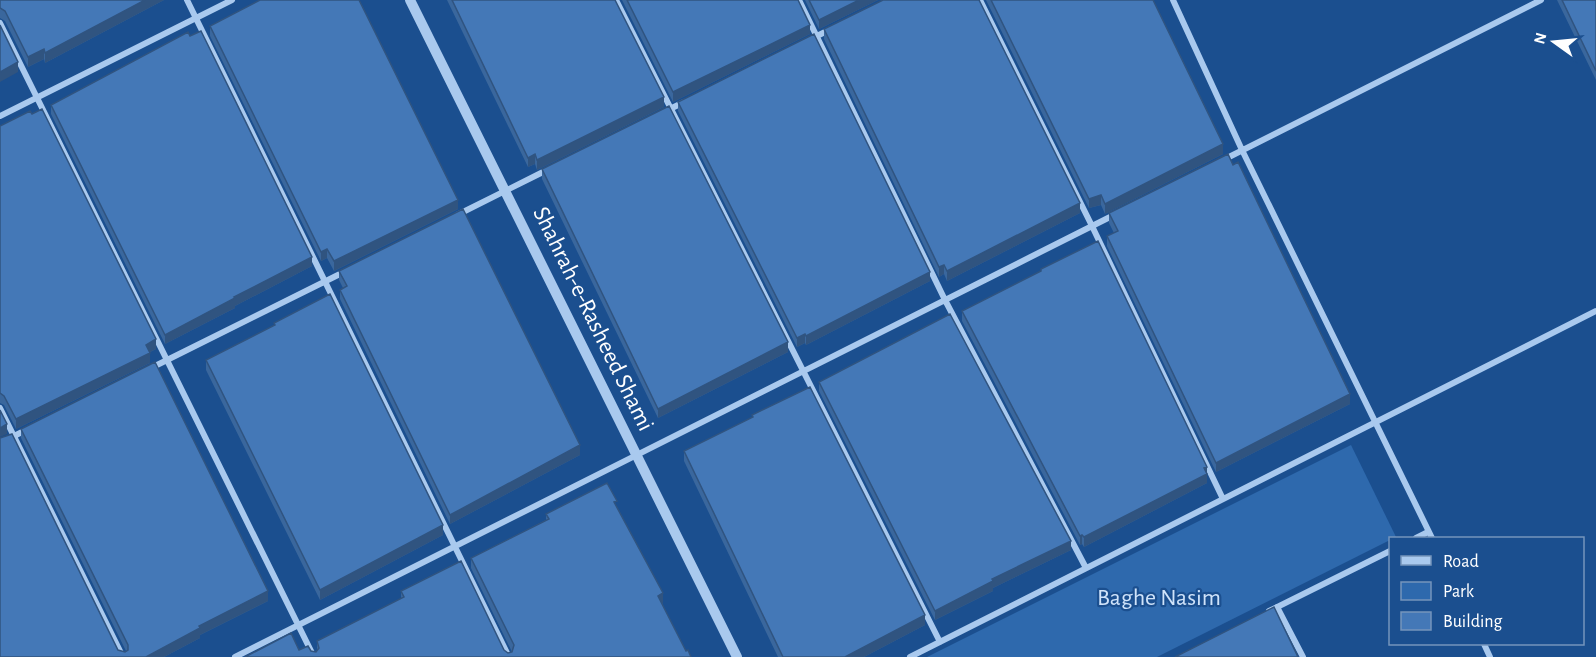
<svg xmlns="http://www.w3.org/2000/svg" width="1596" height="657" viewBox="0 0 1596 657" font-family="'Alegreya Sans',sans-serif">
	<rect width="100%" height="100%" fill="#1b4f8f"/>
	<path fill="#2e69ad" d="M1351,445L1396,537L1157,657H927Z"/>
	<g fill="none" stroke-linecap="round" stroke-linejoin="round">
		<path stroke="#a9c9ee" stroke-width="6" d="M187,0L509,657
			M616,0L940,642
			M799,0L945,300L1086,568
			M980,0L1092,226L1223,499
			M1173,0L1242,150L1432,538
			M0,23L314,657
			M809,40L829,30
			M664,112L684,102
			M0,116L232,0
			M1223,160L1541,0
			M457,215L547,170
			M151,368L346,271
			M0,408L123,657
			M0,443L26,430
			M1416,538L1428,532
			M1277,607L1303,657
			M1269,611L1390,551
			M1484,644L1490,657
			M235,657L1114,215
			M910,657L1596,311"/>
		<path stroke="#a9c9ee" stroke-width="10" d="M410,0L737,657"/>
	</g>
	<path fill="#3a679d" d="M0,0H164L45,63L44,59L28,67L5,21L0,18Z
		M447,0H615L664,107L537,170L535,164L528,167Z
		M622,0H798L810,34L673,102Z
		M805,0H878L819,29Z
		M986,0H1153L1223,154L1105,214L1101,205L1089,208Z
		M1557,0H1596V80Z
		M210,26L458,209L334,271L327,258L321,261L210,36Z
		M824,29L1080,213L947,281L944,274L939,277L824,39Z
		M678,102L930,281L806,345L805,343L797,347L678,111Z
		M51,105L312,266L235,306V308L165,344L51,114Z
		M0,126L156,349L150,352V363L16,429L4,405L0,403Z
		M542,169L788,352L658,418L542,179Z
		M1109,213L1350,404L1216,472L1107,246V236L1114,233L1109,223Z
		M1041,269L1207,467V483L1084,547L1082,544L1080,545L962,321V311L1041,272Z
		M339,271L580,455L450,524L340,299V290L343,288L339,280Z
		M274,323L443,535L320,600L206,370V360L274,326Z
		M819,382L1071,550L993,588V591L935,620L819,391Z
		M752,415L925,625L864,657H778L684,461V451L752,418Z
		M21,429L268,601L200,635V638L164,657H0L118,650L125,652L126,651L21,438Z
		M617,507L663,603L662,604L686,651L245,657L299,650L316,652L317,651V641L401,599V591L508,653L512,652L471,568V558L546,520V514Z"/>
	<path fill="#305480" d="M145,0H164L45,63V53Z
		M859,0H878L819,29V20Z
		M810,25V34L673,102V92Z
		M44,49V59L28,67V57Z
		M18,62V72L0,82V72Z
		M664,97V107L537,170V160Z
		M1223,144V154L1105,214V204Z
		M535,154V164L528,167V158Z
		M1101,195V205L1089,208V199Z
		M458,200V209L334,271V261Z
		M1080,203V213L947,281V271Z
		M327,249V258L321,261V252Z
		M312,257V266L235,306V308L165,344V335L234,297Z
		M944,265V274L939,277V267Z
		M930,272V281L806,345V336Z
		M805,334V343L797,347V338Z
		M156,339V349L146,354V345Z
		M788,342V352L658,418V409Z
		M150,353V363L16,429V419Z
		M1350,394V404L1216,472V463Z
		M7,424V434L0,437V428Z
		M580,445V455L450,524V515Z
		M1207,467V483L1084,547V537Z
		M443,525V535L320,600V590Z
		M1082,535V544L1080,545V536Z
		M1071,541V550L993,588V591L935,620V611L992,579Z
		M268,591V601L200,635V638L164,657H146L199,626Z
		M663,593V603L658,606V596Z
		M925,615V625L864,657H845Z"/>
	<path fill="#4478b7" stroke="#305480" stroke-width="1.5" d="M0,0H145L45,53L44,49L28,57L5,11L0,8Z
		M260,0H359L458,200L334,261L327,249L321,252L210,26Z
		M452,0H615L664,97L537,160L535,154L528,158Z
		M627,0H798L810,25L673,92Z
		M809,0H859L819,20Z
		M883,0H979L1080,203L947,271L944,265L939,267L824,29Z
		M991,0H1153L1223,144L1105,204L1101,195L1089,199Z
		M1562,0H1596V71Z
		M0,25L18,62L0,72Z
		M201,31L312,257L234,297L235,298L165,335L51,105L188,32L190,36Z
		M814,34L930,272L806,336L805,334L797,338L678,102Z
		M669,106L788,342L658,409L542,169Z
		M42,109L156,339L146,345L150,353L16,419L4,396L0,393V126L30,111L32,114Z
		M1228,154L1233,165L1238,162L1350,394L1216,463L1107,236L1118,231L1109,213Z
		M463,209L580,445L450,515L340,290L347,286L339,271Z
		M1098,241L1207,467L1204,468L1207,474L1084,537L1082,535L1080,536L962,311L1041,271V269Z
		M330,294L443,525L320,590L206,360L275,325L274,323Z
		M950,314L1071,541L992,579L993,581L935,611L819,382Z
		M155,362L268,591L199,626L200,628L146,657H0V438L12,434L118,650L125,652L128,650V645L21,429Z
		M810,387L925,615L845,657H783L684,451L753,417L752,415Z
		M0,410L7,424L0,428Z
		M607,483L617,501L614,502L663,593L658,596L686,651L688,650L691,657H245L291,633L299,650L308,646L311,651L316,652L319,648L317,641L404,597L401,591L461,561L504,650L508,653L512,652L514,645L471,558L549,519L546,514Z
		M1274,607L1298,657H1175Z"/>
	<g text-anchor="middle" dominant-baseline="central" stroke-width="4.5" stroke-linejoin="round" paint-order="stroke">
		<g font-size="24" fill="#fff" stroke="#1b4f8f">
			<text transform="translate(593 319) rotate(64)">Shahrah-e-Rasheed Shami</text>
		</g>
		<g font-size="24" fill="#cfe3fa" stroke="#1b4f8f">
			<text x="1159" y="598">Baghe Nasim</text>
		</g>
	</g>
	<rect x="1389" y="537" width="195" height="108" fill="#1b4f8f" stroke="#7695bc" stroke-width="1.5"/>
	<rect x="1401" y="556" width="30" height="9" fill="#a9c9ee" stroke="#7695bc" stroke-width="1.5"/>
	<text x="1443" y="567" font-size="18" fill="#ffffff">Road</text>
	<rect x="1401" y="582" width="30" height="18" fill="#2e69ad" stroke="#7695bc" stroke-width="1.5"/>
	<text x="1443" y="597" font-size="18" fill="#ffffff">Park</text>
	<rect x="1401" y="612" width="30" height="18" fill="#4478b7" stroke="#7695bc" stroke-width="1.5"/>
	<text x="1443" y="627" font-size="18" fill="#ffffff">Building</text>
	<g transform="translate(1554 42) rotate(285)" stroke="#1b4f8f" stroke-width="4.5" paint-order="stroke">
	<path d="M0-4.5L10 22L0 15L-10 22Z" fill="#ffffff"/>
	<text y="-9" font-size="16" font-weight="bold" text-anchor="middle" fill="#ffffff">N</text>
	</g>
</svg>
